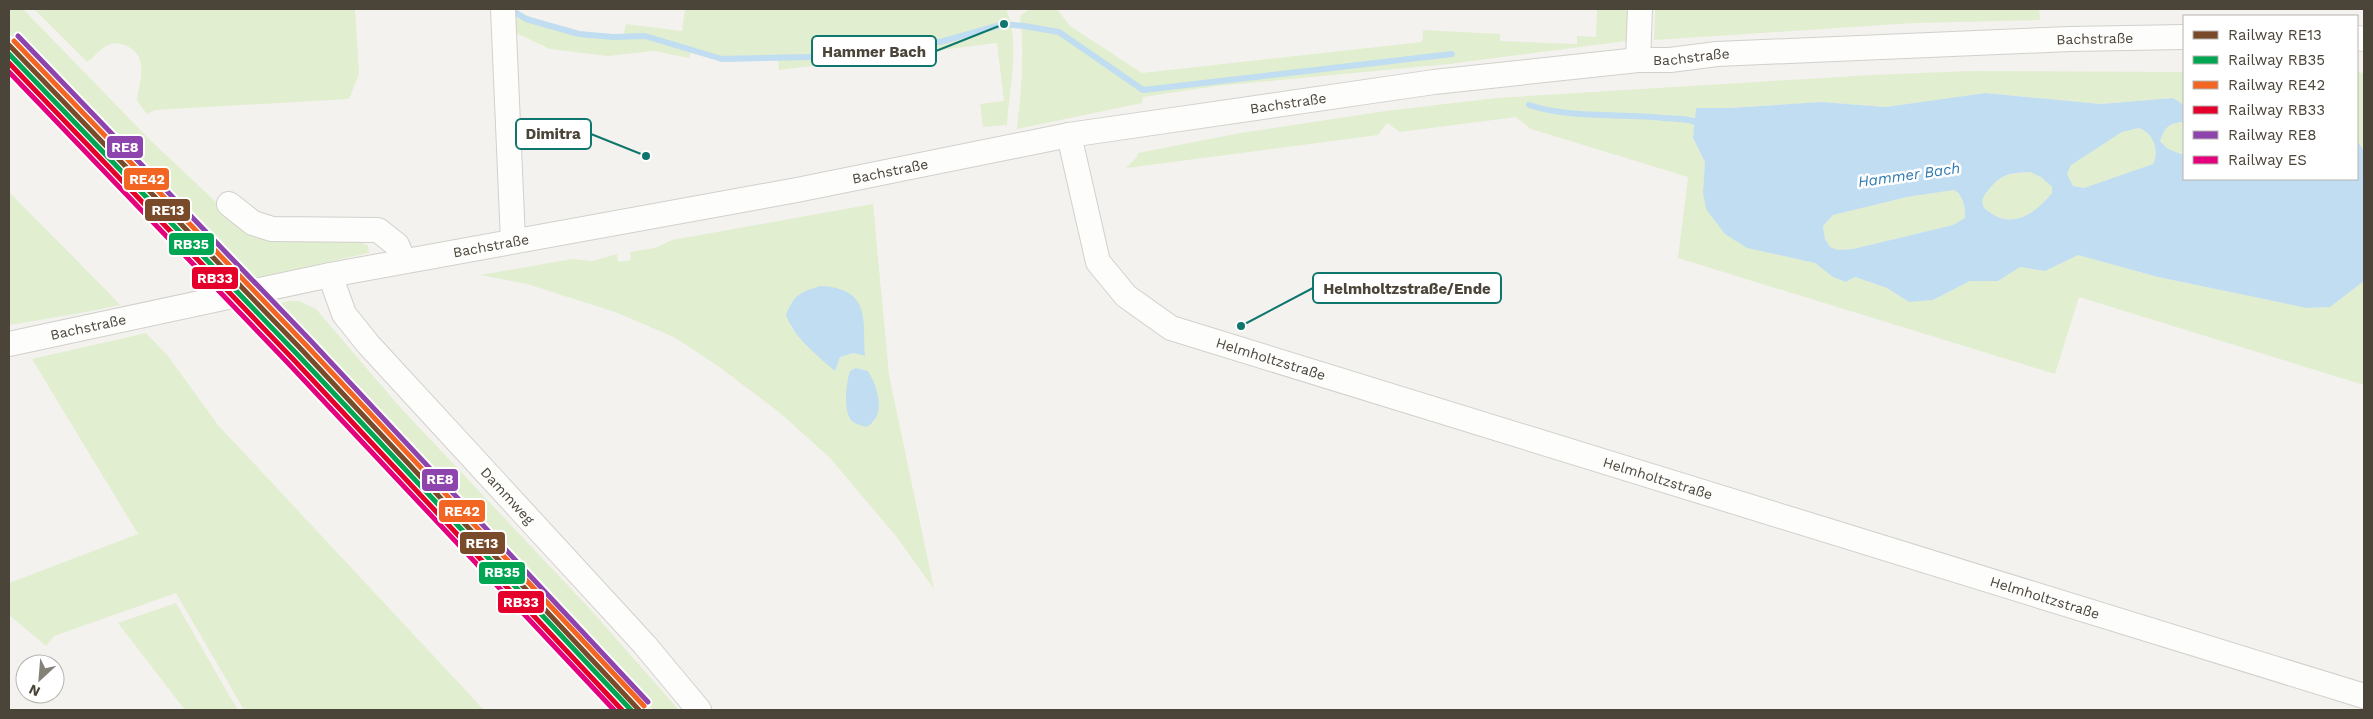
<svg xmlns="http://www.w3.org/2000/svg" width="2373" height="719" viewBox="0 0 2373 719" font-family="'Work Sans',sans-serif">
	<rect width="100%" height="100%" fill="#f4f2ee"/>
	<path fill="#e1eecf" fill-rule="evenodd" d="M9,9H23L151,141L246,230L355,239L368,246L369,253L251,279L228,253L224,256L9,33Z
		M34,9H355L359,74L349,99L155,110L147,114L137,101C139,82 150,57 127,46C122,44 114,42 108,45C101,48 94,57 87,62Z
		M513,9L545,24L575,32L623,36L626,24L682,31L685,9H1006C1021,43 1009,88 1007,125L983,127L980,104L1004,101L997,43L779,70L778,59L728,62L690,53L689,58L654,51L608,56L550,49L514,32Z
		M1030,9H1057L1070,26L1142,73L1422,42L1423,30L1500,34V41L1577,44V36L1596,37L1597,9H1628L1626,41L1449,64L1217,86L1143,97L1142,103L1017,129C1021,92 1025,53 1020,16Z
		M1655,9H2039L2040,20L1914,23L1654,40Z
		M1972,71L2184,72V105L2173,98L2101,104L1985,93L1886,107L1821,102L1730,108H1696L1693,138L1705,162L1703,192L1747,248L1815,263L1833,277L1846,282L1855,277L1887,288L1909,302L1933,300L1970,281H1998L2020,267L2045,271L2078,255L2158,277L2307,308L2330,307L2364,281V385L2079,297L2055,374L1678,258L1688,177L1531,129L1516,117L1400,132L1387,123L1378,135L1126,168L1137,157L1138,153L1240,133L1386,111L1496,98L1871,75Z
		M2357,72L2364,73V151L2357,140Z
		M2184,122V155L2168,149L2160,141C2165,127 2169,123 2184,122Z
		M2139,128C2153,133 2160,149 2153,164L2084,188L2073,186L2067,174L2070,165L2122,132Z
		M2030,172L2041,177L2052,187V193C2038,210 2017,228 1994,215C1990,212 1984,210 1983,205C1981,198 1986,193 1990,188C2003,173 2011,173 2030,172Z
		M1954,190C1964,195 1965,208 1965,218L1953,225L1853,249L1838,250L1830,247L1825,239L1823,226L1833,215L1907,197Z
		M9,192L105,289L120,305C83,313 46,319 9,325Z
		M873,204L889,375L934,589L896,536L829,457L779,412L718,366L674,337L615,312L527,284L480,275L572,259L592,261L617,254L618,262L631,260L630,252L655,248L672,240ZM790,326L864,356L855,353L840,357L835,371ZM856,368L868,371C877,387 883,407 873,424Z
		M289,301H299L316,309L398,405L590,609L679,710H653L576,619L452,496L299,334L302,331L275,304Z
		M146,333L168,356L218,425L484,710H244L176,593L54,636L46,646L9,615V583L138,534L32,359Z
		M176,603L232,700L238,710H185L118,623Z"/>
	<path fill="#c0ddf1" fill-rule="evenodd" d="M1985,93L2101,104L2173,98L2184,105V122C2169,123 2165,127 2160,141L2168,149L2184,155V179H2357V140L2364,151V281L2330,307L2307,308L2158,277L2078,255L2045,271L2020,267L1998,281H1970L1933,300L1909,302L1887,288L1855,277L1846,282L1833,277L1815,263L1747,248L1725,234L1706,209L1703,192L1705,162L1693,138L1696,108H1730L1821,102L1886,107ZM2139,128C2153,133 2160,150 2153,164L2084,188L2073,186L2067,174L2071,165L2122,132ZM2030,172L2041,177L2052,187V193C2038,210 2017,228 1994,215C1990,212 1984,210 1983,205C1981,198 1986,193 1990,188C2003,173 2011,173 2030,172ZM1954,190C1964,195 1965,208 1965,218L1953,225L1853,249L1838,250L1830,247L1825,239L1823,226L1833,215L1907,197Z
		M821,286C870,289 863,317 865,356L854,353L840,357L835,371C817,355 795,339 786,315C794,295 800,292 821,286Z
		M856,368L868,371C878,387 887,417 866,427C861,425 854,424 851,420C843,409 846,384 850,371Z"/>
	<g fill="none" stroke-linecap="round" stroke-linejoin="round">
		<path stroke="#c0ddf1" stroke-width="6" d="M510,9L526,19L579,34L613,37L645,36L722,59L809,57L891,41L940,42L1004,24L1024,26L1059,32L1143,90L1452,54
			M1529,105C1571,119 1619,113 1664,118C1676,119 1690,118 1701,124"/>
		<defs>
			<g id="minor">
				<path d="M503,9L513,241"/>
				<path d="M2357,38L2364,39"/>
				<path d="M1638,60L1640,9"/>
				<path id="s1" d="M1069,135L1098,262L1126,296L1171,328L2364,696"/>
				<path d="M229,204L253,223L272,229L378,230L397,245L404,261"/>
				<path id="s2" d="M330,275L344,314L368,344L644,644L699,710"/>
				<path id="s3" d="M9,344L330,275L797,190L1069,135L1434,82L1638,60H1670L1717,54L2070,39L2184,37"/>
			</g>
		</defs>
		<use href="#minor" stroke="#d2d0cb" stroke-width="26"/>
		<use href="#minor" stroke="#fdfdfc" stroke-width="24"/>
		<defs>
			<path id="rail-1" d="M9,45L301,349L639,710"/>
			<path id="rail-2" d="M9,54L296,353L631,710"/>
			<path id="rail-3" d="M14,41L306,345L644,706"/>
			<path id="rail-4" d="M9,63L292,358L622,710"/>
			<path id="rail-5" d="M18,36L310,340L648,702"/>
			<path id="rail-6" d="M9,72L287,362L614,710"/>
		</defs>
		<use href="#rail-1" stroke="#fff" stroke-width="9"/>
		<use href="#rail-2" stroke="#fff" stroke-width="9"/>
		<use href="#rail-3" stroke="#fff" stroke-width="9"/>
		<use href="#rail-4" stroke="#fff" stroke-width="9"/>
		<use href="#rail-5" stroke="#fff" stroke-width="9"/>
		<use href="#rail-6" stroke="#fff" stroke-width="9"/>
		<use href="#rail-1" stroke="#7a4b2a" stroke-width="5"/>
		<use href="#rail-2" stroke="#00a651" stroke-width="5"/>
		<use href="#rail-3" stroke="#f26522" stroke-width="5"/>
		<use href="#rail-4" stroke="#e4002b" stroke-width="5"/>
		<use href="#rail-5" stroke="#8e44ad" stroke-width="5"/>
		<use href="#rail-6" stroke="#e5007d" stroke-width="5"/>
	</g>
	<g text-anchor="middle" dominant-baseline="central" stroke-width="5" stroke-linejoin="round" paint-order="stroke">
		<g font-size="14" fill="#4b4439" stroke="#fff">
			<text stroke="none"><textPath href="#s3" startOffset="2112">Bachstraße</textPath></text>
			<text stroke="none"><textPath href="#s3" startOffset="1708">Bachstraße</textPath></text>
			<text stroke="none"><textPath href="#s3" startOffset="1302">Bachstraße</textPath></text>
			<text stroke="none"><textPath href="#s3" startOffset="898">Bachstraße</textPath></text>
			<text stroke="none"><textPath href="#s3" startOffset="492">Bachstraße</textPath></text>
			<text stroke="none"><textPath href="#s3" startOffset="81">Bachstraße</textPath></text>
			<text stroke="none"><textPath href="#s1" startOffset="334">Helmholtzstraße</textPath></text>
			<text stroke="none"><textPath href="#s1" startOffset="739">Helmholtzstraße</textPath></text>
			<text stroke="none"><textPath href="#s2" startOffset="286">Dammweg</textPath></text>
			<text stroke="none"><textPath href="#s1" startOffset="1144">Helmholtzstraße</textPath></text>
		</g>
		<g font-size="15" font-style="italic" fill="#2e7ab2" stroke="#fff">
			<text transform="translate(1909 175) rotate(-8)">Hammer Bach</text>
		</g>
	</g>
	<path fill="none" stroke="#0f766e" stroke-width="2" d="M1004 24L936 51M646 156L591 134M1241 326L1313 288"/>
	<g fill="#0f766e" stroke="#fff" stroke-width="2">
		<circle cx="1004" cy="24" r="5"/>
		<circle cx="646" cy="156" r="5"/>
		<circle cx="1241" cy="326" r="5"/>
	</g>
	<g fill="#fff" stroke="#0f766e" stroke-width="2">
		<rect x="812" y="36" width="124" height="30" rx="5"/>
		<rect x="516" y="119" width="75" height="30" rx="5"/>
		<rect x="1313" y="273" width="188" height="30" rx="5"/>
	</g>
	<g font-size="15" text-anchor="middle" font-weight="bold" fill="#4b4439">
		<text x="874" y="57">Hammer Bach</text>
		<text x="553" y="139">Dimitra</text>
		<text x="1407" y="294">Helmholtzstraße/Ende</text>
	</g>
	<g stroke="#fff" stroke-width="2">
		<rect x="106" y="135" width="38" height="24" rx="5" fill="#8e44ad"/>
		<rect x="123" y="167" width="47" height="24" rx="5" fill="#f26522"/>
		<rect x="144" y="198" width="47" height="24" rx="5" fill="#7a4b2a"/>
		<rect x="168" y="232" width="47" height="24" rx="5" fill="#00a651"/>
		<rect x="191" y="266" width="48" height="24" rx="5" fill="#e4002b"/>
		<rect x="421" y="468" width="38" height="24" rx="5" fill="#8e44ad"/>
		<rect x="438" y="499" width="48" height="24" rx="5" fill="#f26522"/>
		<rect x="459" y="531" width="47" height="24" rx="5" fill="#7a4b2a"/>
		<rect x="478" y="561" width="48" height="24" rx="5" fill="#00a651"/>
		<rect x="497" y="590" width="48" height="24" rx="5" fill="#e4002b"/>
	</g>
	<g font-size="14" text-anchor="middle" font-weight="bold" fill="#fff">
		<text x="125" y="152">RE8</text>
		<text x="147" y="184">RE42</text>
		<text x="168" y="215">RE13</text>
		<text x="191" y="249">RB35</text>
		<text x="215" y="283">RB33</text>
		<text x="440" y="484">RE8</text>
		<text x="462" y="516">RE42</text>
		<text x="482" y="548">RE13</text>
		<text x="502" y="577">RB35</text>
		<text x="521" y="607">RB33</text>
	</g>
	<rect width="2373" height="719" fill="none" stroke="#4b4439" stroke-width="20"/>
	<rect x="2183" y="15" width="175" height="165" fill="#ffffff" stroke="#b7b4b0"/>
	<rect x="2193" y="31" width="25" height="8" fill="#7a4b2a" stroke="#b7b4b0"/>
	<text x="2228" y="40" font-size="15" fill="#4b4439">Railway RE13</text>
	<rect x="2193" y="56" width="25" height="8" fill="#00a651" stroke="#b7b4b0"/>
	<text x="2228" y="65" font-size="15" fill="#4b4439">Railway RB35</text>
	<rect x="2193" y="81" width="25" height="8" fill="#f26522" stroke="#b7b4b0"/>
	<text x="2228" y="90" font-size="15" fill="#4b4439">Railway RE42</text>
	<rect x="2193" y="106" width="25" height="8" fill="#e4002b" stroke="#b7b4b0"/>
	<text x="2228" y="115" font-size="15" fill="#4b4439">Railway RB33</text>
	<rect x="2193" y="131" width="25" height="8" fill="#8e44ad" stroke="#b7b4b0"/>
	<text x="2228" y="140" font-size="15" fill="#4b4439">Railway RE8</text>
	<rect x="2193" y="156" width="25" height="8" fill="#e5007d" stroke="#b7b4b0"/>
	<text x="2228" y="165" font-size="15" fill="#4b4439">Railway ES</text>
	<g transform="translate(40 679) rotate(206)"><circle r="24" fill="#ffffff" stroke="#b7b4b0"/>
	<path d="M0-4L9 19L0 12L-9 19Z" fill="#868178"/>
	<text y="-8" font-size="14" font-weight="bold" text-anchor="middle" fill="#4b4439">N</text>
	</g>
</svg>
